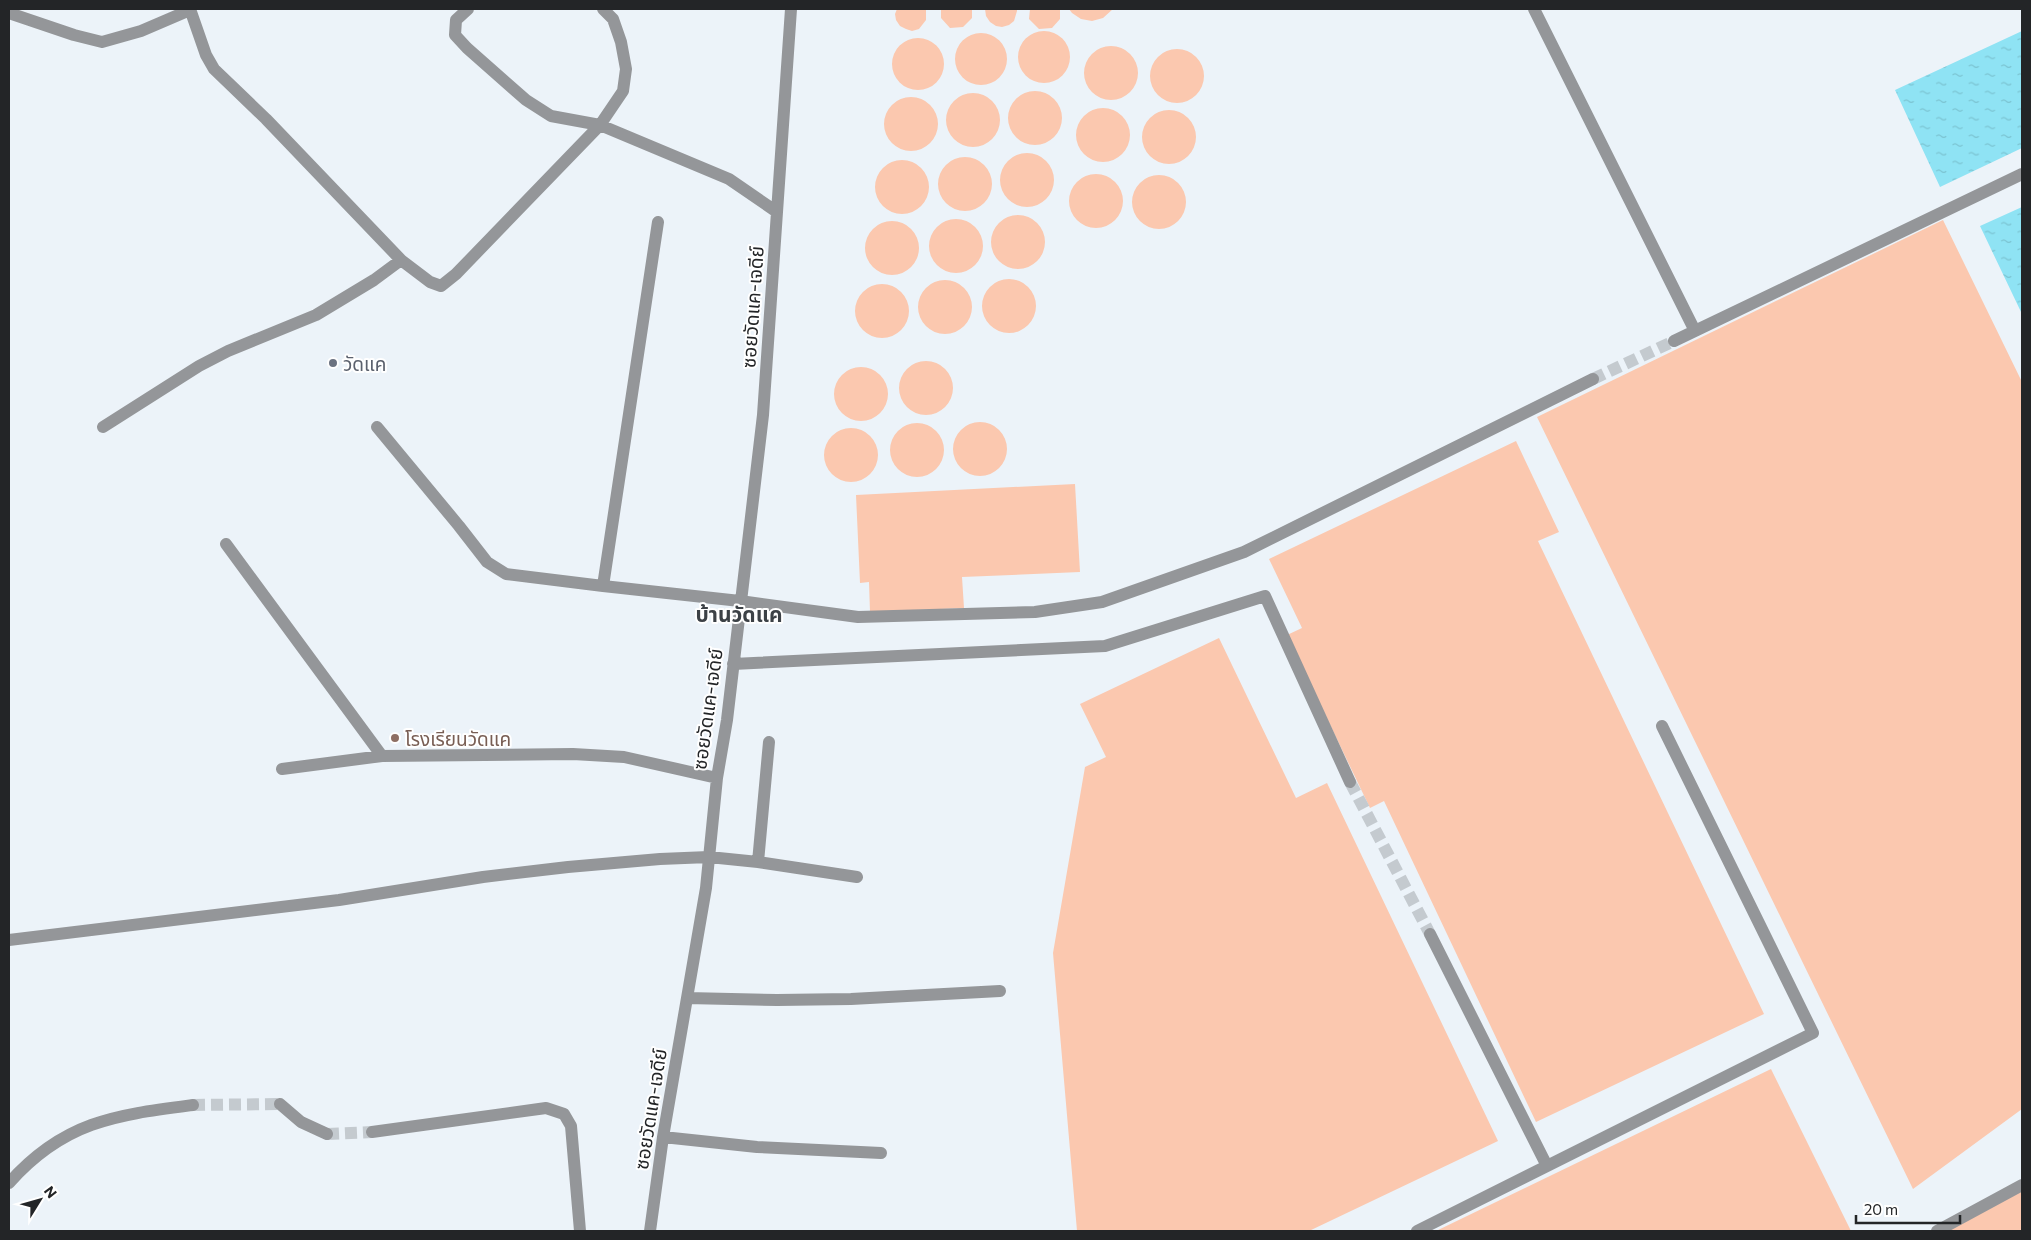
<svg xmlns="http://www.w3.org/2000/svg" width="2031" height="1240" viewBox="0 0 2031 1240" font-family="Commissioner,'Noto Sans Thai',sans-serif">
	<defs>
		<pattern id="water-ripples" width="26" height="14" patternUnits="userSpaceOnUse" patternTransform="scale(1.25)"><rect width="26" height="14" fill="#8fe3f4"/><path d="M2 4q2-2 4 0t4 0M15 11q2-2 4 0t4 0" fill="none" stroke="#7bc3d1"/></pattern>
	</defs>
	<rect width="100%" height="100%" fill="#ecf3f9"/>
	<path fill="url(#water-ripples)" d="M2022,31V148L1940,187L1895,90Z
		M2022,207V314L1980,226Z"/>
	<path fill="#fbc8af" d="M897,9H926V20L919,29L912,31L906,29L900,26L896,20L895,14Z
		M941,9H972V18L963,27L950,28L941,18Z
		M985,9H1017V11L1014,21L1009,25L1002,27L996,26L990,22L986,16Z
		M1030,9H1060V19L1052,28L1039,29L1029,19Z
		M1069,9H1113L1103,18L1092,21L1081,19L1072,13Z
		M1018 57a26 26 0 1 1 52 0a26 26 0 1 1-52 0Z
		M955 59a26 26 0 1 1 52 0a26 26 0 1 1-52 0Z
		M892 64a26 26 0 1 1 52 0a26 26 0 1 1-52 0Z
		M1084 73a27 27 0 1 1 54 0a27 27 0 1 1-54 0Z
		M1150 76a27 27 0 1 1 54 0a27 27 0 1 1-54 0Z
		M1008 118a27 27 0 1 1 54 0a27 27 0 1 1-54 0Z
		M946 120a27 27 0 1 1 54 0a27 27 0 1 1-54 0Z
		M884 124a27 27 0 1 1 54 0a27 27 0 1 1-54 0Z
		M1076 135a27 27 0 1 1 54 0a27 27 0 1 1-54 0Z
		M1142 137a27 27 0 1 1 54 0a27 27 0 1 1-54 0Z
		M1000 180a27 27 0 1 1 54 0a27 27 0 1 1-54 0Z
		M938 184a27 27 0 1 1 54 0a27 27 0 1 1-54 0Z
		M875 187a27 27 0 1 1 54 0a27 27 0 1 1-54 0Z
		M1069 201a27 27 0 1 1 54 0a27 27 0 1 1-54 0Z
		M1132 202a27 27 0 1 1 54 0a27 27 0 1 1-54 0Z
		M991 242a27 27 0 1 1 54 0a27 27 0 1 1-54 0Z
		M929 246a27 27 0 1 1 54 0a27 27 0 1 1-54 0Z
		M1943,220L2022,382V1109L1913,1189L1537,417Z
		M865 248a27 27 0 1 1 54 0a27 27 0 1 1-54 0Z
		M982 306a27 27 0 1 1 54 0a27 27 0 1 1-54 0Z
		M918 307a27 27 0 1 1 54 0a27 27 0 1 1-54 0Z
		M855 311a27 27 0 1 1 54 0a27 27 0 1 1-54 0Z
		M899 388a27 27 0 1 1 54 0a27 27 0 1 1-54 0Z
		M834 394a27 27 0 1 1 54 0a27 27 0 1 1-54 0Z
		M953 449a27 27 0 1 1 54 0a27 27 0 1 1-54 0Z
		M890 450a27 27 0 1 1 54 0a27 27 0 1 1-54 0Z
		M824 455a27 27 0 1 1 54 0a27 27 0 1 1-54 0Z
		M1516,441L1559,532L1538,541L1764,1014L1536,1122L1384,801L1370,808L1287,635L1302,628L1269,559Z
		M1075,484L1080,572L962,577L964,608L870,612L869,582L860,583L856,495Z
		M1219,638L1296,798L1327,783L1498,1141L1309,1231H1077L1053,953L1085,767L1106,757L1080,704Z
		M1771,1069L1851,1231H1436Z
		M2022,1191V1231H1948Z"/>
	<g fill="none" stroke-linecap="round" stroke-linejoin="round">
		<path stroke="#c4cacf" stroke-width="12" stroke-dasharray="12 6" stroke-linecap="butt" d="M1593,379L1674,341
			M1350,782L1430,934
			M193,1105L280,1104
			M327,1134L372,1132"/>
		<path stroke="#949699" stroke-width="12" d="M190,9L206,55L214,69L266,119L401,260
			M468,9L456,20L455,35L467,48L526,100L551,116L600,125L729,179L777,212
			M1534,9L1695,331
			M9,13L74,35L102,42L141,31L190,10
			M658,222L603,586L740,601L858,617L1035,612L1102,602L1244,552L1593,379
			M1674,341L2022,174
			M103,427L199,366L228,351L316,315L374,280L401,260L430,282L441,286L456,274L600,125L623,91L626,69L621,42L613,19L603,9
			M377,427L459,526L487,562L506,574L603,586
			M226,544L382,756
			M733,664L1105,646L1265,596L1350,782
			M282,769L382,756L573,754L624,757L717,778
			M758,862L769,742
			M1430,934L1547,1166
			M9,940L339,900L483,877L568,867L660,859L709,857L758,862L857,877
			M687,998L777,1000L851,999L1000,991
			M280,1104L301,1122L327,1134
			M372,1132L546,1108L564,1114L571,1126L580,1231
			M663,1137L757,1147L881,1153
			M9,1183C64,1121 116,1115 193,1105
			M650,1231L663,1137L706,888L717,778L727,720L763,415L791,9
			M1417,1231L1813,1033L1662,726
			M1937,1231L2022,1185"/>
	</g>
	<circle fill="#6b7280" stroke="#fff" stroke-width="2" cx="333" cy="363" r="5"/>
	<circle fill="#8d6e63" stroke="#fff" stroke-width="2" cx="395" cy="738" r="5"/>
	<g text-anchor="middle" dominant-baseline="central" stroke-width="4" stroke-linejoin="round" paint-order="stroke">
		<g font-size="19" fill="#232527" stroke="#fff">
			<text transform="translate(752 307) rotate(-86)">ซอยวัดแค-เจดีย์</text>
			<text transform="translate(707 709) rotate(-82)">ซอยวัดแค-เจดีย์</text>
			<text transform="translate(650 1109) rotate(-81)">ซอยวัดแค-เจดีย์</text>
		</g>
		<g font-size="19" fill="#5b616d" stroke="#fff" text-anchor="start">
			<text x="343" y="363">วัดแค</text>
		</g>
		<g font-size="19" fill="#785e54" stroke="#fff" text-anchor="start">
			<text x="405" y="738">โรงเรียนวัดแค</text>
		</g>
		<g font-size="21" font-weight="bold" fill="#3c4146" stroke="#fff">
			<text x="739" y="613">บ้านวัดแค</text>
		</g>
	</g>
	<rect width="2031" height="1240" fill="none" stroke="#232527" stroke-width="20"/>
	<g transform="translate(40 1200) rotate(53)" stroke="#ffffff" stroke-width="4" paint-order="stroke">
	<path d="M0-4L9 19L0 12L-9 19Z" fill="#232527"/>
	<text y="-8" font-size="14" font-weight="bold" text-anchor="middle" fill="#232527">N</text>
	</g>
	<path d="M1856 1215v8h104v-8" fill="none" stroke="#232527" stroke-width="2.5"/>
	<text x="1864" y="1215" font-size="15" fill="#232527" stroke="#ffffff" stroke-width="4" paint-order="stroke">20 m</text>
</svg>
